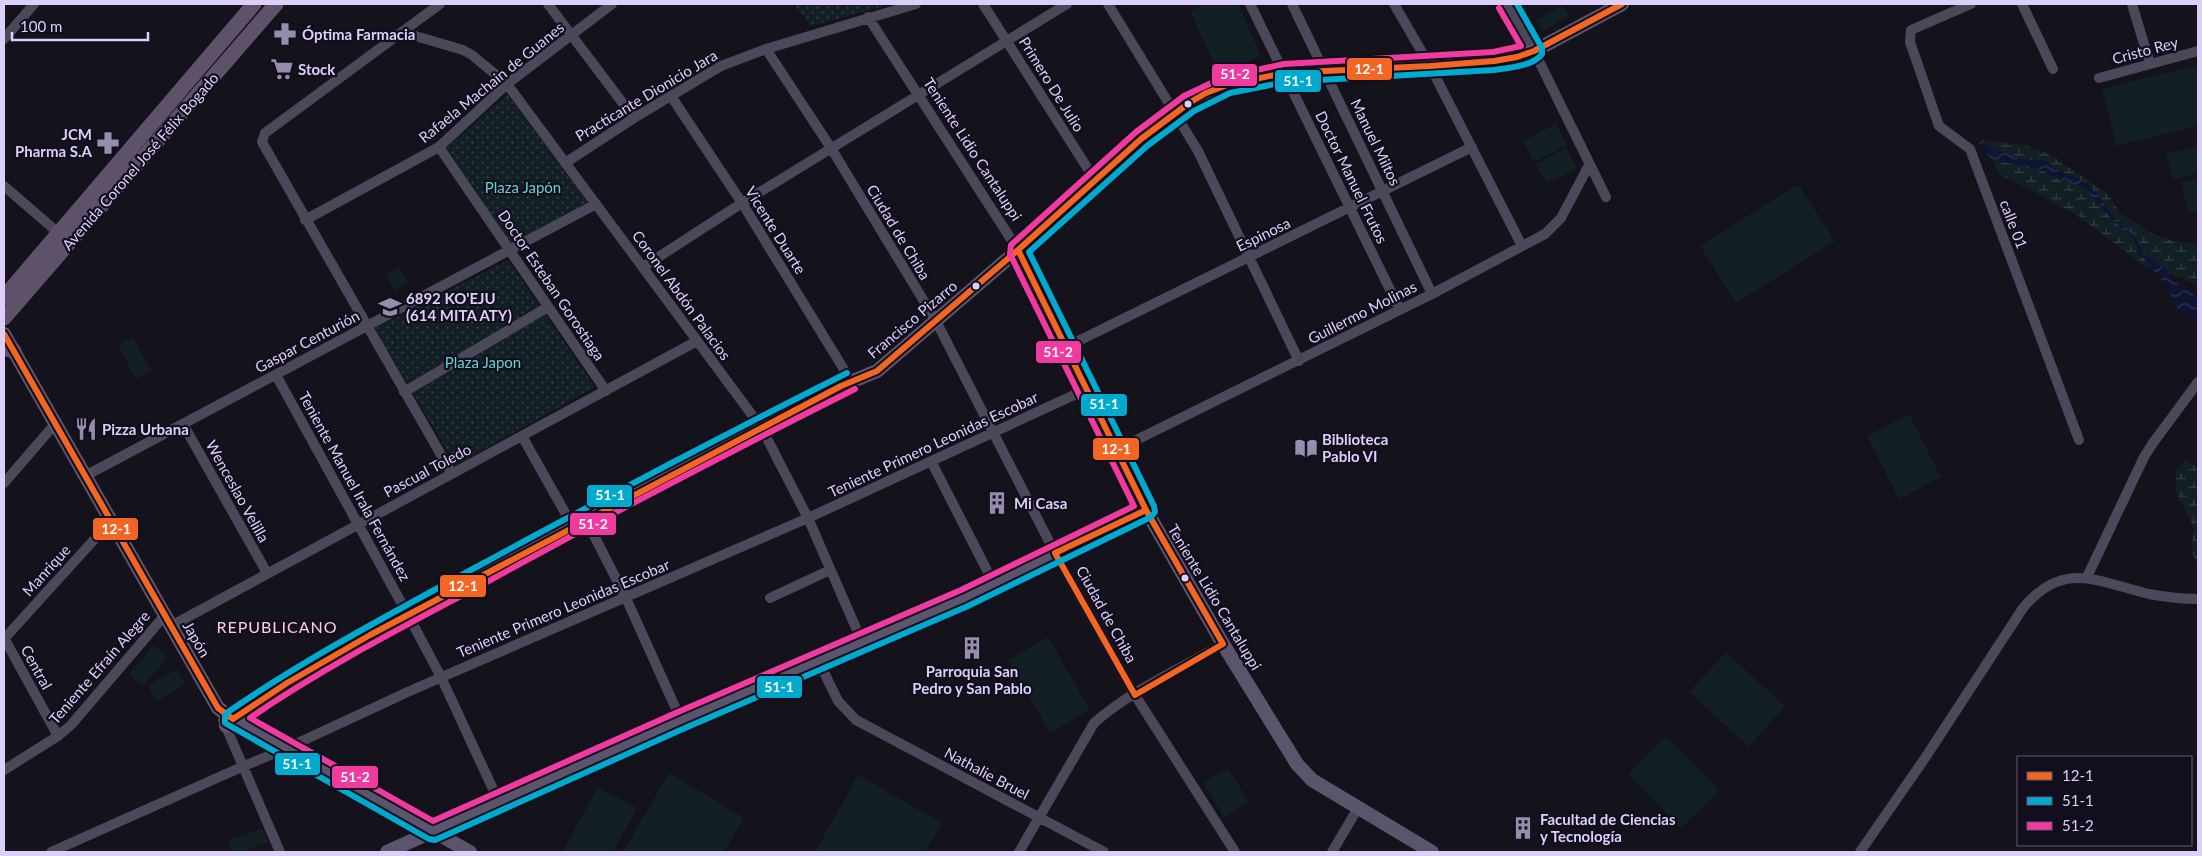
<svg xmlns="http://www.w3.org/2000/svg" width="2202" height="856" viewBox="0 0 2202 856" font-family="Lato,sans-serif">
	<defs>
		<pattern id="grass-dots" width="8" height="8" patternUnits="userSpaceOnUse" patternTransform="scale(1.25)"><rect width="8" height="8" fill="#122024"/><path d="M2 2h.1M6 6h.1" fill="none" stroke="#343f45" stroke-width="1.8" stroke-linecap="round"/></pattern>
		<pattern id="wetland-marsh" width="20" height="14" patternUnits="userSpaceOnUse" patternTransform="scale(1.25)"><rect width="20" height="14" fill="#122024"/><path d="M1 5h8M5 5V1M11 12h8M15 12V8" fill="none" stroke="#343f45"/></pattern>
		<pattern id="water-waves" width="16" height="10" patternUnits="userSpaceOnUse" patternTransform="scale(1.25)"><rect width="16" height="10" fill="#0f1433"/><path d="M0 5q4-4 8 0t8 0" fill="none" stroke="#313551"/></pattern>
	</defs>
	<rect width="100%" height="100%" fill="#14121a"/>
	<path fill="url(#grass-dots)" d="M794,4H892L811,26Z
		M507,94L588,202L511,245L447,148Z
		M508,260L595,387L456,465L374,329Z"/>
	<path fill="url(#wetland-marsh)" d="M1986,141L2025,145L2049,154L2107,193L2120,213L2151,233L2170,240L2198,244V285L2157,269L2145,267L2077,215L2008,179L1998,172Z
		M2185,461L2198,467V563L2196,562L2191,549L2194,529L2176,492V470Z"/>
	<path fill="#122024" d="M1206,4H1238L1261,56L1219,75L1190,11Z
		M1563,5L1569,16L1542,31L1536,20Z
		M2198,65V126L2116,146L2102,89Z
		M1556,124L1567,145L1533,162L1523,141Z
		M2198,146V173L2173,180L2166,154Z
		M1566,148L1577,168L1547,184L1536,164Z
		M2198,178V211L2189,213L2181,183Z
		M1798,184L1835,241L1736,303L1700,246Z
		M399,267L408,283L395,291L386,275Z
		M133,337L151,371L136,379L118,345Z
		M1909,414L1941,477L1899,499L1867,436Z
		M1048,637L1090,710L1050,733L1008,660Z
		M154,645L168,657L143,686L129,674Z
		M1726,652L1785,706L1749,747L1689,692Z
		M177,669L186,684L157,702L148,686Z
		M1666,736L1720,790L1681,828L1628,774Z
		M1228,768L1249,802L1224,817L1203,783Z
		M669,773L744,818L724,852H623Z
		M858,775L942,823L925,852H815Z
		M598,787L637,808L613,852H562Z
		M262,828L268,842L243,852H233L228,841Z"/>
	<path fill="url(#water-waves)" d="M1982,139L1992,148L2023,160H2044L2054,168L2086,182L2102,199L2111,214L2132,233L2141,246L2143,253C2152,259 2170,268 2172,280L2184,286L2198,300V318H2191L2178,310L2169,290L2146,261L2131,237L2107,214L2085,188L2051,176L2038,168L2028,169L2016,164L2001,162L1990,158L1979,143L1978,140Z"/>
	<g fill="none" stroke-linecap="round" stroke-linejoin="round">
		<path stroke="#0f1433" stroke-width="2.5" d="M2137,243L2140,254L2145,257"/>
		<path stroke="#4b4859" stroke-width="10" d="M440,4L265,133L262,142L452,474
			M548,4L634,118
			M983,4L1095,180
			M1108,4L1198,151L1299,361
			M1250,4L1400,310
			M1292,4L1432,294
			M1394,4L1430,66L1522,246
			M1507,4L1534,51L1606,197
			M1971,4L1911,30L1910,42L1939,126L1970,149L2079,440
			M2022,4L2053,69
			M2132,4L2150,64
			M868,17L1018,250
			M402,32L463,50L472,55L507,84L761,427L808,518L863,644
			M4,39L34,4
			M766,49L831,148L936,321L1055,553L1135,695L1235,852
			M2099,78L2198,51
			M671,96L742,203L851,381
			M439,147L606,391
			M565,163L634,118L721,66L766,49L916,4
			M4,186L62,236
			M305,220L439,147L507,84L612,4
			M643,267L742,203L1067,4
			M1066,347L1472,147
			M276,375L408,615L441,677L499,802
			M404,392L548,307
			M183,424L267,573
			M522,436L572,525
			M1116,450L1432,294L1545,234L1561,218L1589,165
			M931,461L994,584
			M85,476L596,204
			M4,483L55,424
			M585,518L626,598L681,720
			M2087,577L2144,457L2153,443L2198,382
			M770,598L830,570
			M171,626L697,341
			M4,638L58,736
			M4,639L111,521
			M819,662L838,701L856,720L1104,852
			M223,720L280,852
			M4,770L58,736L71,725L165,615
			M51,852L244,766L287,748L412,690L808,518L1087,389
			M1019,852L1094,723C1130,691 1181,668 1223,644
			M1332,852L1358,808
			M1860,852L1925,758L2023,608C2064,559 2098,582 2149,594C2165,597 2181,599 2198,599"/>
		<path stroke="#5a546c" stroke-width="14" d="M1018,250L1146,510L1223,644L1297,764L1312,780L1432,852
			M4,334L218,708L233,719L470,852
			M226,726L274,689L327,659L585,518L841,386L877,371L1018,250L1141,139L1189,103L1206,93L1227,85L1284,73L1430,66L1494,61L1517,57L1534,51L1622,4
			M387,852L681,720L965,598L1146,510"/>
		<path stroke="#5f516a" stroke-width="15" d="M4,297L254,4
			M4,318L276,4
			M4,348L14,351"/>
		<defs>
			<path id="bus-1" d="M1018,250L1146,510L1223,644
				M4,334L218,708L233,719
				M1055,553L1135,695
				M1055,553L1146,510
				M1135,695L1223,644
				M233,719L287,683L370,635L841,386L877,371L1018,250L1141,139L1189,103L1206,93L1227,85L1284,73L1430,66L1494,61L1517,57L1534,51L1622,4"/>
			<path id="bus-2" d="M847,373C720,437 594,503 469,571C387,616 305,659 228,712L225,716V723L429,839L435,840L685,728L968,606L1151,517L1155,512L1154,506L1029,252L1147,146L1194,111L1230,93L1285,82L1494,70C1508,68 1534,66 1542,54V48L1517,4"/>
			<path id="bus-3" d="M855,389C727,453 601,519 476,588C399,629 321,669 250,718L433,821L678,712L961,590L1134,506L1010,254L1011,245L1136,132L1184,96L1224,77L1284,64L1493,52L1521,46L1499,8"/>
		</defs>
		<use href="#bus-1" stroke="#130e1d" stroke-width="10"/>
		<use href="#bus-2" stroke="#130e1d" stroke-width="10"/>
		<use href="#bus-3" stroke="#130e1d" stroke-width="10"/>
		<use href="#bus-1" stroke="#f26522" stroke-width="6"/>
		<use href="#bus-2" stroke="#00a9ce" stroke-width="6"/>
		<use href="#bus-3" stroke="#f13a9d" stroke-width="6"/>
	</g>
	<defs>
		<symbol id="pharmacy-bare" viewBox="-9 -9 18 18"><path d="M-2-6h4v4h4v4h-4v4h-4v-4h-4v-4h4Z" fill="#968dac" stroke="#130e1d" stroke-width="2.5" paint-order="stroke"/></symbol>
		<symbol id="supermarket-bare" viewBox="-9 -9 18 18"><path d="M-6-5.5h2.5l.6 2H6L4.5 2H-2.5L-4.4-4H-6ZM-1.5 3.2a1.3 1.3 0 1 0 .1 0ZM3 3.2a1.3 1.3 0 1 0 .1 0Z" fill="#968dac" stroke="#130e1d" stroke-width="2.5" paint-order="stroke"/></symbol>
		<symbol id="school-bare" viewBox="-9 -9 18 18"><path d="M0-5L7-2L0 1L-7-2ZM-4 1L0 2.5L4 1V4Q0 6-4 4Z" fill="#968dac" stroke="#130e1d" stroke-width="2.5" paint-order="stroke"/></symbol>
		<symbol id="restaurant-bare" viewBox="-9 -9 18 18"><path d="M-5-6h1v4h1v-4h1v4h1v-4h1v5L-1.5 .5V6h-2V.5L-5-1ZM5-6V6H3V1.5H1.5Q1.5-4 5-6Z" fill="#968dac" stroke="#130e1d" stroke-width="2.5" paint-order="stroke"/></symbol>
		<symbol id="library-bare" viewBox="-9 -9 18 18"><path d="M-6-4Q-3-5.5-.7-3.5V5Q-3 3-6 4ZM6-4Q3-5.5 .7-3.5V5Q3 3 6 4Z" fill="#968dac" stroke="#130e1d" stroke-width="2.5" paint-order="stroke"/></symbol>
		<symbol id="building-bare" viewBox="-9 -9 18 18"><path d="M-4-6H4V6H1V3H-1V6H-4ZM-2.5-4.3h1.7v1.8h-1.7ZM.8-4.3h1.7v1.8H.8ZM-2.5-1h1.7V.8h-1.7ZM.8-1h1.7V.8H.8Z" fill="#968dac" stroke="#130e1d" stroke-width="2.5" paint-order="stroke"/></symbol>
	</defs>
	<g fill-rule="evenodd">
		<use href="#pharmacy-bare" x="269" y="18" width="32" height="32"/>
		<use href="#supermarket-bare" x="266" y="53" width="32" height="32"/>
		<use href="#pharmacy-bare" x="92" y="127" width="32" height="32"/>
		<use href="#school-bare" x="374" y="291" width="32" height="32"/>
		<use href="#restaurant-bare" x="70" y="413" width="32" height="32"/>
		<use href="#library-bare" x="1290" y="432" width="32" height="32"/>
		<use href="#building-bare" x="981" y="487" width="32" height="32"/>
		<use href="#building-bare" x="956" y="632" width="32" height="32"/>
		<use href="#building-bare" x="1507" y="812" width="32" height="32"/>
	</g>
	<g fill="#dccffa" stroke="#130e1d" stroke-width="2">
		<circle cx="1188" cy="104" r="4.5"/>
		<circle cx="976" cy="286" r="4.5"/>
		<circle cx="1185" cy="578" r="4.5"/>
	</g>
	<g text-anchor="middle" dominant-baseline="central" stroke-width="4.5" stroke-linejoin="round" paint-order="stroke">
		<g font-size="15" font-weight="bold" fill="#dccffa" stroke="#130e1d" text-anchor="start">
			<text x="302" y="34">Óptima Farmacia</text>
			<text x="298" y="69">Stock</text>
			<text x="92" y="134" text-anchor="end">JCM<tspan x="92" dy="17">Pharma S.A</tspan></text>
			<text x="406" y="298">6892 KO'EJU<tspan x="406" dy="17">(614 MITA ATY)</tspan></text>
			<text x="102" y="429">Pizza Urbana</text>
			<text x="1322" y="439">Biblioteca<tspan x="1322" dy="17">Pablo VI</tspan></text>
			<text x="1014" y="503">Mi Casa</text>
			<text x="972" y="671" text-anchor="middle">Parroquia San<tspan x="972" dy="17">Pedro y San Pablo</tspan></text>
			<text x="1540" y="819">Facultad de Ciencias<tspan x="1540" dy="17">y Tecnología</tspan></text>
		</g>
		<g font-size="15" fill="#dccffa" stroke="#130e1d">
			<text transform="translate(2145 50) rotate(-15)">Cristo Rey</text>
			<text transform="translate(491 82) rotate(-39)">Rafaela Machain de Guanes</text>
			<text transform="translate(1052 84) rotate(58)">Primero De Julio</text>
			<text transform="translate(646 95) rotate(-31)">Practicante Dionicio Jara</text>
			<text transform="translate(1376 142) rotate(64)">Manuel Miltos</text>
			<text transform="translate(973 149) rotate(57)">Teniente Lidio Cantaluppi</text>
			<text transform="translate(140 161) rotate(-49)">Avenida Coronel José Félix Bogado</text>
			<text transform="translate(1352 177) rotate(64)">Doctor Manuel Frutos</text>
			<text transform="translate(2014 224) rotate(69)">calle 01</text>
			<text transform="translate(776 230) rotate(58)">Vicente Duarte</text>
			<text transform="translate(899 232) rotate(59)">Ciudad de Chiba</text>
			<text transform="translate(1263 234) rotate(-26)">Espinosa</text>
			<text transform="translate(552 285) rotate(56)">Doctor Esteban Gorostiaga</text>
			<text transform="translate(682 295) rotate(54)">Coronel Abdón Palacios</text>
			<text transform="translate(1362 312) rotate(-27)">Guillermo Molinas</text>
			<text transform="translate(912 319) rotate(-40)">Francisco Pizarro</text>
			<text transform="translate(307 341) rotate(-28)">Gaspar Centurión</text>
			<text transform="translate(933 444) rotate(-25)">Teniente Primero Leonidas Escobar</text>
			<text transform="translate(427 470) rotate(-28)">Pascual Toledo</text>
			<text transform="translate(355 486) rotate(61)">Teniente Manuel Irala Fernández</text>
			<text transform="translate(238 491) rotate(61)">Wenceslao Velilla</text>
			<text transform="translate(46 570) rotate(-48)">Manrique</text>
			<text transform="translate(1215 597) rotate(59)">Teniente Lidio Cantaluppi</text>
			<text transform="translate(563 608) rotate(-23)">Teniente Primero Leonidas Escobar</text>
			<text transform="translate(1107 614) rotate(61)">Ciudad de Chiba</text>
			<text transform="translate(197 639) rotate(60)">Japón</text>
			<text transform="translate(37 667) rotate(61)">Central</text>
			<text transform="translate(99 667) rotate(-49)">Teniente Efraín Alegre</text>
			<text transform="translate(987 773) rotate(28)">Nathalie Bruel</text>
		</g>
		<g font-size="15" fill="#64d1cb" stroke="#130e1d">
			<text x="523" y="187">Plaza Japón</text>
			<text x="483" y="362">Plaza Japon</text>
		</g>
		<g font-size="16" letter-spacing="1" fill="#fad1e3" stroke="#130e1d">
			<text x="277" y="626">REPUBLICANO</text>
		</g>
	</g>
	<g stroke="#130e1d" stroke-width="2">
		<rect x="1346" y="57" width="47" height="24" rx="5" fill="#f26522"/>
		<rect x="1211" y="63" width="47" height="24" rx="5" fill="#f13a9d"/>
		<rect x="1274" y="69" width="48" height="24" rx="5" fill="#00a9ce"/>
		<rect x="1035" y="340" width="47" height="24" rx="5" fill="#f13a9d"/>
		<rect x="1080" y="393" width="48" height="24" rx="5" fill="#00a9ce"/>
		<rect x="1092" y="437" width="48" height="24" rx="5" fill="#f26522"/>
		<rect x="586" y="484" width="47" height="24" rx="5" fill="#00a9ce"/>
		<rect x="569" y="512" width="48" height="24" rx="5" fill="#f13a9d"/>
		<rect x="92" y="517" width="47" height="24" rx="5" fill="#f26522"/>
		<rect x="439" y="574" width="48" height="24" rx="5" fill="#f26522"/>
		<rect x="756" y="675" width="47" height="24" rx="5" fill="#00a9ce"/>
		<rect x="274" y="752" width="47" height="24" rx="5" fill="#00a9ce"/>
		<rect x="331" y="765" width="48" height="24" rx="5" fill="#f13a9d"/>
	</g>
	<g font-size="14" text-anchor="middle" font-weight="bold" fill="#fff">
		<text x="1369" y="74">12-1</text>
		<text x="1235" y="79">51-2</text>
		<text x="1298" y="86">51-1</text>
		<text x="1058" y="357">51-2</text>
		<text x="1104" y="409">51-1</text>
		<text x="1116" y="454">12-1</text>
		<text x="610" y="500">51-1</text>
		<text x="593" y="529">51-2</text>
		<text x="116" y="534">12-1</text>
		<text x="463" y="591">12-1</text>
		<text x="779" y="692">51-1</text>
		<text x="297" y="769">51-1</text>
		<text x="355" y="782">51-2</text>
	</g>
	<rect width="2202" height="856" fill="none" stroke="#dccffa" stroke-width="10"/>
	<rect x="2017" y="756" width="175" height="90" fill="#130e1d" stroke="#635b75"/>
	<rect x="2027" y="772" width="25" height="8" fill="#f26522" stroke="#635b75"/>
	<text x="2062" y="781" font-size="15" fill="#dccffa">12-1</text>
	<rect x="2027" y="797" width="25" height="8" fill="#00a9ce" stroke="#635b75"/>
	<text x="2062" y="806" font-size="15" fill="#dccffa">51-1</text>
	<rect x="2027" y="822" width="25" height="8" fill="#f13a9d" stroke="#635b75"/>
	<text x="2062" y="831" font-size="15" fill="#dccffa">51-2</text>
	<path d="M12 32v8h136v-8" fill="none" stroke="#dccffa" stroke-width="2.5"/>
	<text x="20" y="32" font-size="15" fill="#dccffa" stroke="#130e1d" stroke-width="4" paint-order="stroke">100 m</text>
</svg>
